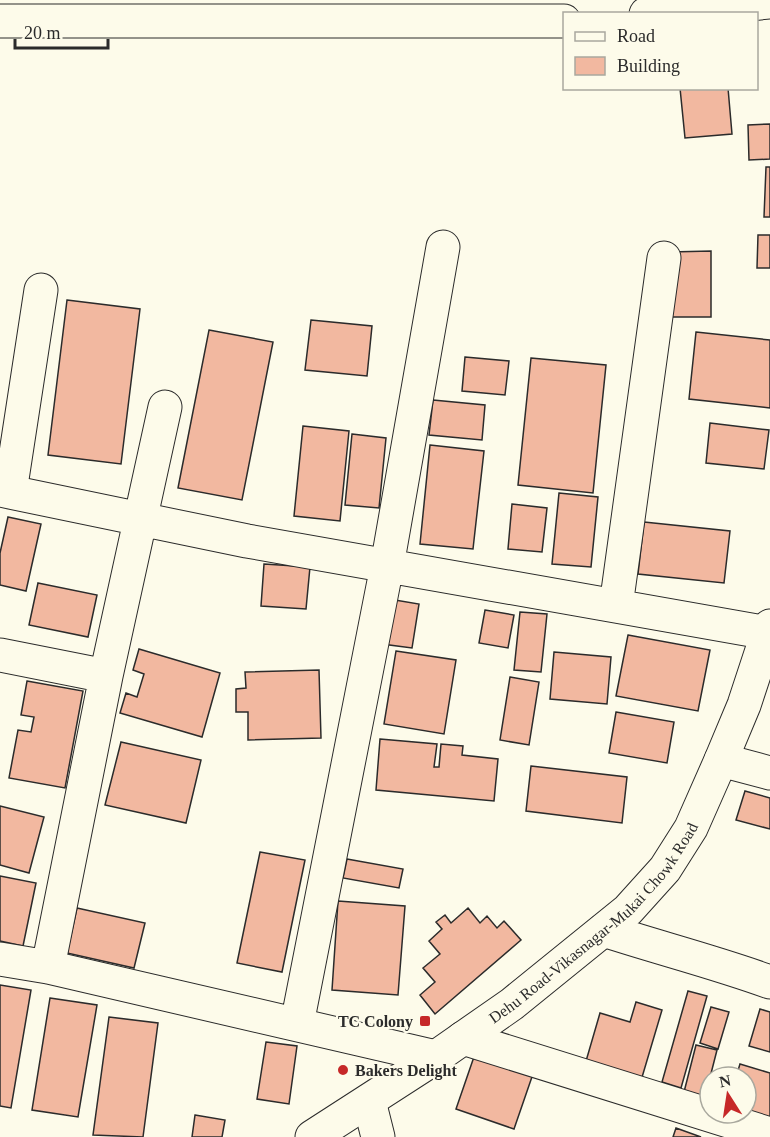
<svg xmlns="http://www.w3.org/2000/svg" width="770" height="1137" viewBox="0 0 770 1137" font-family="Georgia,serif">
	<rect width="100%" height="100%" fill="#fdfbea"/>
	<path fill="#f2b8a0" stroke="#2b2b2b" stroke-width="1.5" d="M680,88H728L732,134L685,138Z
		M770,124V159L749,160L748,125Z
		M766,167H770V217H764Z
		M758,235H770V268H757Z
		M711,251V317H670V252Z
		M67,300L140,309L121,464L48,455Z
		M311,320L372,326L367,376L305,370Z
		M209,330L273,342L242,500L178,488Z
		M696,332L770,340V408L689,399Z
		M465,357L509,361L505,395L462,391Z
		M531,358L606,365L593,493L518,485Z
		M433,400L485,405L482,440L429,435Z
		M710,423L769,430L764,469L706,463Z
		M303,426L349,431L340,521L294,516Z
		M352,434L386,438L379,508L345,505Z
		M430,445L484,451L473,549L420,544Z
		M559,493L598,497L591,567L552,564Z
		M512,504L547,508L542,552L508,549Z
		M8,517L41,524L26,591L0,585V553Z
		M644,522L730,531L724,583L638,574Z
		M264,564L310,567L306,609L261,606Z
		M38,583L97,595L88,637L29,625Z
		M389,599L419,604L412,648L382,644Z
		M485,610L514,615L508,648L479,643Z
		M520,612L547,614L541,672L514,670Z
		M628,635L710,650L698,711L616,696Z
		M139,649L220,673L202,737L120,713L126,693L137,697L144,674L133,670Z
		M396,651L456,660L444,734L384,724Z
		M554,652L611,657L607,704L550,699Z
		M319,670L321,738L248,740V712H236V689L246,688L245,672Z
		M510,677L539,682L529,745L500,740Z
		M27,681L83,691L65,788L9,778L18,730L31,732L34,717L21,715Z
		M616,712L674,722L667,763L609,753Z
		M380,739L437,744L434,767H439L441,744L463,746L462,755L498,759L494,801L376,790Z
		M121,742L201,760L186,823L105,805Z
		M531,766L627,777L622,823L526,811Z
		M745,791L770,798V829L736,820Z
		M0,806L44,817L29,873L0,865Z
		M260,852L305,860L282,972L237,963Z
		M347,859L403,869L399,888L343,878Z
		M0,876L36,883L23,946L0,941Z
		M338,901L405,906L398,995L332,990Z
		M77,908L145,923L134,968L67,953Z
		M468,908L480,923L487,916L497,928L504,921L521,940L435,1014L420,995L435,982L423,968L440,954L429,941L442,929L436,922L445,915L451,923Z
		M0,985L31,990L11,1108L0,1106Z
		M688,991L707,996L681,1088L662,1082Z
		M50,998L97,1005L78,1117L32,1110Z
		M636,1002L662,1010L640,1084L584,1068L600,1013L630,1022Z
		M711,1007L729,1012L718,1049L700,1043Z
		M760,1009L770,1012V1052L749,1046Z
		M109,1017L158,1023L143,1137L93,1135Z
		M266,1042L297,1046L289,1104L257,1099Z
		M696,1045L717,1050L705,1097L684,1092Z
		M476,1051L534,1071L514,1129L456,1109Z
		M740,1064L770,1073V1131L746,1113V1077H736Z
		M195,1115L225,1120L222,1137H192Z
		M676,1128L701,1137H673Z"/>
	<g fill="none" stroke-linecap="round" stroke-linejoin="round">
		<defs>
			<path id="minor" d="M646,14L770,2
				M0,21H564
				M0,490L247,541L768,633
				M10,492L41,290
				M616,606L664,258
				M0,655L106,676
				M721,760L770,773
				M604,930C659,948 715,962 770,982
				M0,959L48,967L436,1057
				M48,967L106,676L165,407
				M297,1024L387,566L443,247
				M463,1038L770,1134
				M369,1101L378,1137"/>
			<g id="major">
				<path id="s1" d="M312,1137L436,1057L512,1004L628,910L665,869L691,828L721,760L744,705L770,626"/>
			</g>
		</defs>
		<use href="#minor" stroke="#2b2b2b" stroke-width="35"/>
		<use href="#major" stroke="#2b2b2b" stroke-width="35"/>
		<use href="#minor" stroke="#fdfbea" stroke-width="33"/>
		<use href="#major" stroke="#fdfbea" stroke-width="33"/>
	</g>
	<g fill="#c62828" stroke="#fdfbea" stroke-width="2">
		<rect x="419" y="1015" width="12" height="12" rx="3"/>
		<circle cx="343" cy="1070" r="6"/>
	</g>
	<g text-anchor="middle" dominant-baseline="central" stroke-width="4.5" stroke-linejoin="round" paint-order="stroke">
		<g font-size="16" fill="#2b2b2b" stroke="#fdfbea">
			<text stroke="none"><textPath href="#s1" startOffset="356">Dehu Road-Vikasnagar-Mukai Chowk Road</textPath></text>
		</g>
		<g font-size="16" font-weight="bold" fill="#2b2b2b" stroke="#fdfbea" text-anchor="end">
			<text x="413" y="1021">TC Colony</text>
			<text x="355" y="1070" text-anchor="start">Bakers Delight</text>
		</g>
	</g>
	<rect x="563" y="12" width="195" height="78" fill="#fdfbea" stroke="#a9a89e" stroke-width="1.5"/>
	<rect x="575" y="32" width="30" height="9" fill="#fdfbea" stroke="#a9a89e" stroke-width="1.5"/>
	<text x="617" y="42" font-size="18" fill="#2b2b2b">Road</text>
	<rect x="575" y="57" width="30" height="18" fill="#f2b8a0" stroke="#a9a89e" stroke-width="1.5"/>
	<text x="617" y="72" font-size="18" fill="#2b2b2b">Building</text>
	<g transform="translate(728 1095) rotate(348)"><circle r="28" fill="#fdfbea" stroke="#a9a89e" stroke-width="1.5"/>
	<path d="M0-4.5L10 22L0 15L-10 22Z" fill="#c62828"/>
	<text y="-9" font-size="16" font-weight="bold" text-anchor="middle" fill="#2b2b2b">N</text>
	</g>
	<path d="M15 39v9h93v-9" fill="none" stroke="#2b2b2b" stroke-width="3"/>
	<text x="24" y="39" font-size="18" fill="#2b2b2b" stroke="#fdfbea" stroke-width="4.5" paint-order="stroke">20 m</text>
</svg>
